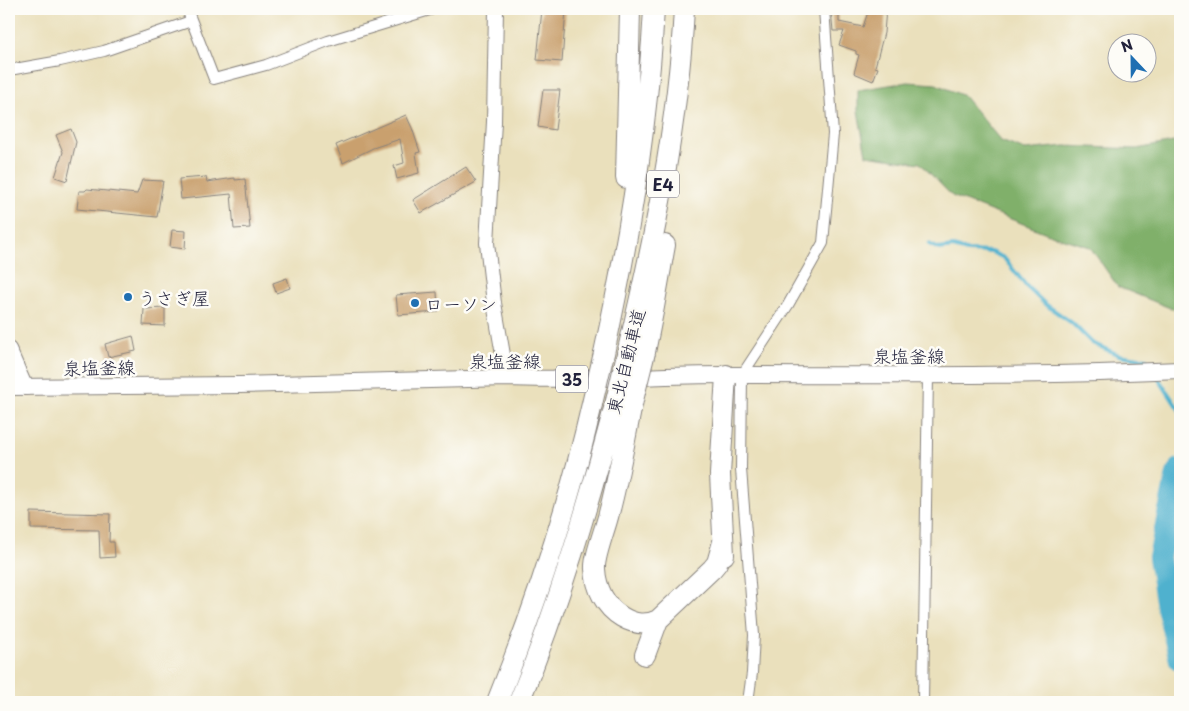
<svg xmlns="http://www.w3.org/2000/svg" width="1189" height="711" viewBox="0 0 1189 711" font-family="'Playpen Sans','Klee One',sans-serif">
	<rect width="100%" height="100%" fill="#fdfcf7"/>
	<filter id="ink" filterUnits="userSpaceOnUse"><feTurbulence type="fractalNoise" baseFrequency=".02" numOctaves="2"/><feDisplacementMap in="SourceGraphic" scale="10" xChannelSelector="R" yChannelSelector="G"/><feConvolveMatrix kernelMatrix="1 2 1 2 8 2 1 2 1" color-interpolation-filters="sRGB"/></filter>
	<filter id="wash" filterUnits="userSpaceOnUse"><feTurbulence type="fractalNoise" baseFrequency=".0096" numOctaves="4" result="noise"/><feDisplacementMap in="SourceGraphic" scale="20" xChannelSelector="R" yChannelSelector="G"/><feGaussianBlur stdDeviation="1.12" result="paint"/><feColorMatrix in="noise" values="0 0 0 0 0 0 0 0 0 0 0 0 0 0 0 0 0 1.4 0 .05"/><feComposite in="paint" operator="in"/></filter>
	<g filter="url(#wash)">
		<rect width="100%" height="100%" fill="#eae0bc"/>
		<path fill="#80b06a" stroke="#516952" d="M908,82L936,84L964,96L1001,141L1025,150L1065,146L1137,149L1173,142L1180,143V312L1118,287L1090,247L1054,236L952,196L920,163L866,155L858,111V90Z"/>
		<g fill="none" stroke-linecap="round" stroke-linejoin="round">
			<path stroke="#4fb1ce" stroke-width="4" d="M929,244L939,249L953,247L967,251L991,252L1004,258L1027,287L1045,304L1072,323L1092,343L1119,355L1146,359L1151,367
				M1156,375L1180,411"/>
			<path stroke="#4fb1ce" stroke-width="22" d="M1180,469L1177,474L1159,557L1167,607L1180,660"/>
		</g>
		<g id="blocks">
			<path fill="#c9a06e" d="M542,9H566L562,62L537,60Z
				M831,9H839V22L863,27L869,9H886L884,33L875,67L878,68L873,81L854,73L859,55L856,54V51L839,45L844,31H833Z
				M543,90H560L555,130L538,127Z
				M406,115L412,128L420,152L416,153L419,173L397,179L394,166L404,163L400,139L373,148L343,163L336,145Z
				M71,129L76,142L67,181L55,177L63,152L56,135Z
				M466,167L476,182L421,213L413,200Z
				M206,177L207,182L235,178V180L245,179L250,228L234,229L231,194L181,199L179,179Z
				M142,180L163,181L157,217L77,209L79,191H85L87,189L137,194Z
				M172,230L186,231L185,249L170,247Z
				M287,278L290,288L276,293L273,283Z
				M437,292L438,312L398,315L396,295Z
				M165,308V326L143,325L144,309Z
				M133,336L136,351L108,357L105,344Z
				M31,512L110,514L109,542H114L115,557L100,558L99,530L31,529Z"/>
		</g>
	</g>
	<g filter="url(#ink)">
		<use href="#blocks" fill-opacity="0" stroke="#86817c" stroke-width="1"/>
		<g fill="none" stroke-linecap="round" stroke-linejoin="round">
			<defs>
				<path id="minor" d="M187,9L214,79L266,65L328,41L433,9
					M9,70L60,61L104,51L191,21
					M748,702L752,673L754,635L741,469L742,375L788,305L823,243L833,134L824,9
					M923,702L928,376"/>
				<path id="tertiary" d="M496,9L494,122L487,243L494,303L507,378
					M9,349L26,388"/>
				<path id="primary" d="M9,387L240,385L507,378C580,381 653,375 727,375C878,375 1029,377 1180,370"/>
				<path id="motorway" d="M626,178L630,9
					M645,352L654,307L665,245
					M604,353C629,239 648,126 654,9
					M627,354C654,241 678,125 684,9
					M633,400C625,438 619,476 609,513C606,527 594,556 595,569C596,588 605,607 622,617C634,624 645,626 658,620L712,569L717,563L723,542
					M724,555L720,474L726,375
					M645,655L658,620
					M497,702C536,605 569,505 592,404
					M519,702C559,605 589,503 616,401"/>
			</defs>
			<use href="#minor" stroke="#86817c" stroke-width="12"/>
			<use href="#tertiary" stroke="#86817c" stroke-width="16"/>
			<use href="#primary" stroke="#86817c" stroke-width="18"/>
			<use href="#motorway" stroke="#86817c" stroke-width="22"/>
			<use href="#minor" stroke="#fff" stroke-width="10"/>
			<use href="#tertiary" stroke="#fff" stroke-width="14"/>
			<use href="#primary" stroke="#fff" stroke-width="16"/>
			<use href="#motorway" stroke="#fff" stroke-width="20"/>
			<defs>
				<path id="motorway-bridge" d="M633,400L645,352
					M616,401L627,354
					M592,404L604,353"/>
			</defs>
			<use href="#motorway-bridge" stroke="#86817c" stroke-width="22" stroke-linecap="butt"/>
			<use href="#motorway-bridge" stroke="#fff" stroke-width="20"/>
		</g>
	</g>
	<g fill="#1f6fb2" stroke="#fdfcf7" stroke-width="2">
		<circle cx="128" cy="297" r="5"/>
		<circle cx="415" cy="303" r="5"/>
	</g>
	<g text-anchor="middle" dominant-baseline="central" stroke-width="5" stroke-linejoin="round" paint-order="stroke">
		<g fill="#fdfcf7" stroke="#646373" stroke-width="1">
			<rect x="647" y="170.5" width="32" height="27" rx="4"/>
			<rect x="556" y="365.5" width="32" height="27" rx="4"/>
		</g>
		<g font-size="16" font-weight="bold" fill="#22223b">
			<text x="663" y="184">E4</text>
			<text x="572" y="379">35</text>
		</g>
		<g font-size="18" fill="#22223b" stroke="#fdfcf7" text-anchor="start">
			<text x="138" y="297">うさぎ屋</text>
			<text x="425" y="303">ローソン</text>
		</g>
		<g font-size="18" fill="#22223b" stroke="#fdfcf7">
			<text x="909" y="355">泉塩釜線</text>
			<text x="505" y="360">泉塩釜線</text>
			<text transform="translate(625 361) rotate(-76)">東北自動車道</text>
			<text transform="translate(99 367) rotate(-1)">泉塩釜線</text>
		</g>
	</g>
	<rect width="1189" height="711" fill="none" stroke="#fdfcf7" stroke-width="30"/>
	<g transform="translate(1132 58) rotate(338)"><circle r="24" fill="#fdfcf7" stroke="#a5a5ac"/>
	<path d="M0-4L9 19L0 12L-9 19Z" fill="#1f6fb2"/>
	<text y="-8" font-size="14" font-weight="bold" text-anchor="middle" fill="#22223b">N</text>
	</g>
</svg>
